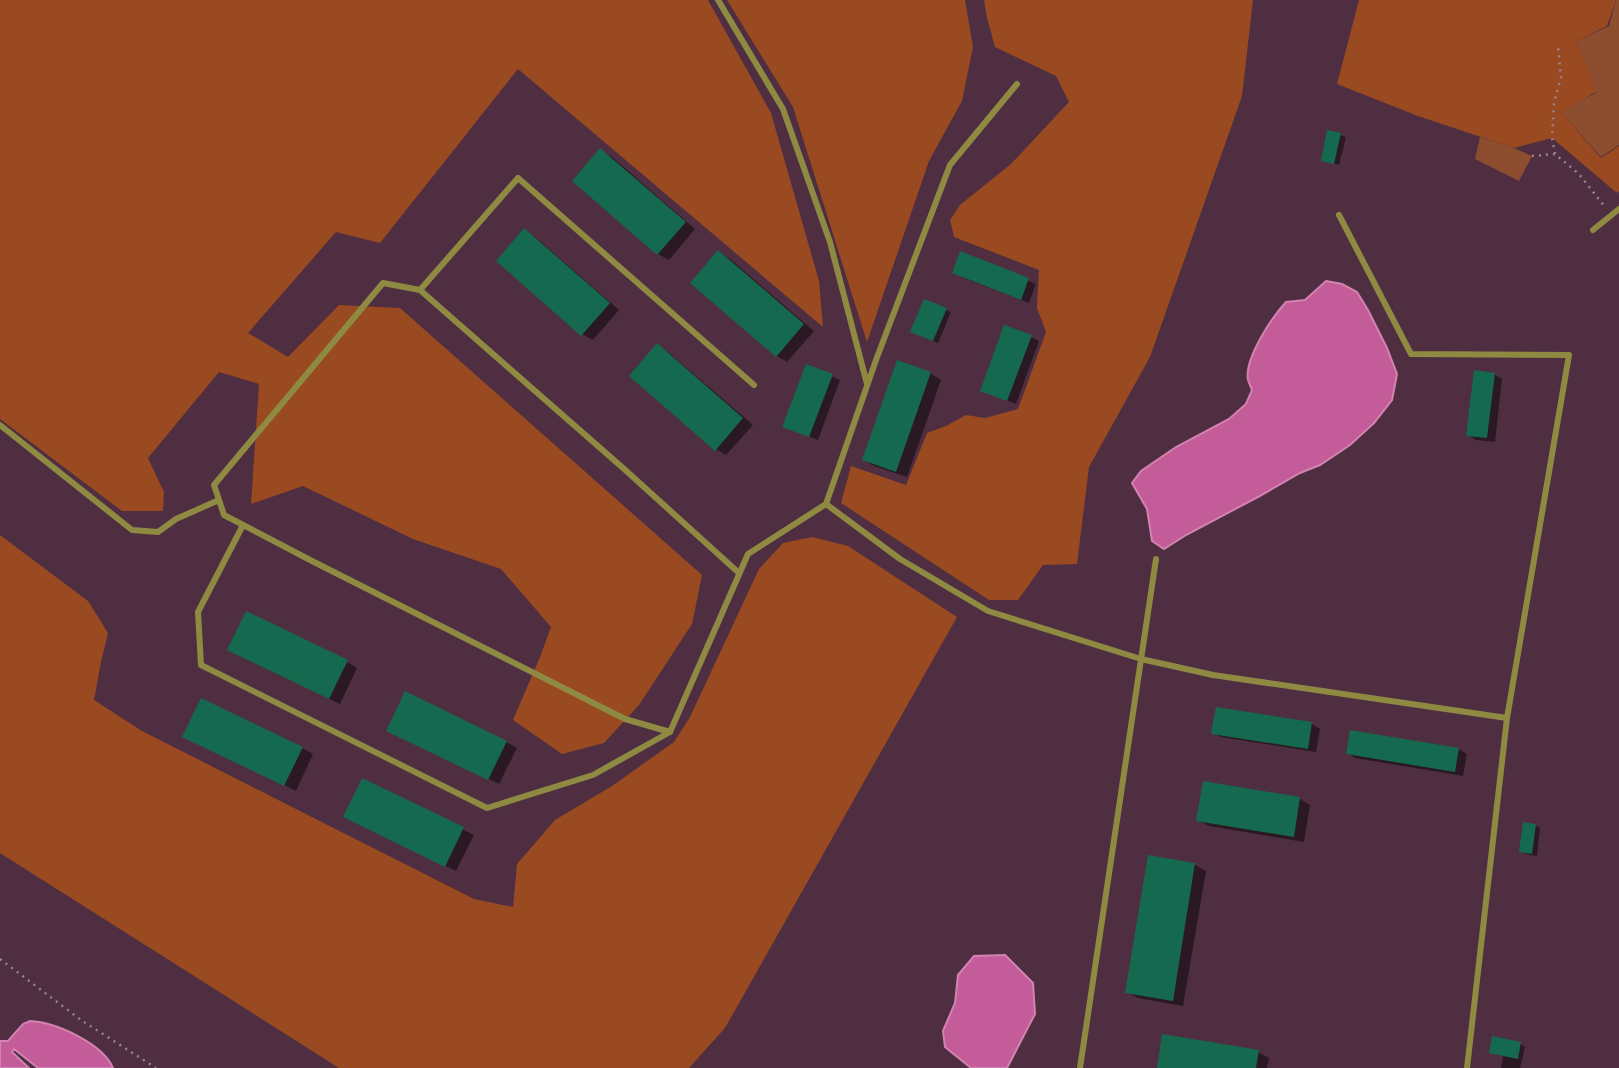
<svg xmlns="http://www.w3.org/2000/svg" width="1619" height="1068" viewBox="0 0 1619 1068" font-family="Arial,sans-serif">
	<rect width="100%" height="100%" fill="#502e41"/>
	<path fill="#8c4e2f" d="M1616,0H1619V145L1601,157L1560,111L1596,93L1577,41L1609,26Z
		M1480,137L1514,148L1532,156L1519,181L1475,159Z"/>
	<path fill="#994a20" d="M0,0H708L771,113L819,281L823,327L518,69L380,243L336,232L248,333L288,357L339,305L400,308L702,575L692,624L639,705L604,743L562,754L513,720L540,657L551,627L501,569L413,539L303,486L251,504L259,384L219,372L148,458L164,492L163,511H122L0,419Z
		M727,0H965L973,47L962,101L929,161L867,342L793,107Z
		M984,0H1253L1242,96L1150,357L1089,467L1077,564L1043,565L1018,600H989L841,503L851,466L906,485L927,433L946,426L966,415L985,418L1018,409L1046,332L1037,308L1039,270L954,237L950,220L960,205L1011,164L1069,102L1056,76L995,47L987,18Z
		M1359,0H1616L1607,26L1577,41L1596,92L1561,112L1601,158L1619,146V191L1617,193L1552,138L1514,148L1418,116L1337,84Z
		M0,535L88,601L108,633L101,662L94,700L142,731L474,899L513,907L517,864L555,820L612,786L674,742L690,717L759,569L783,543L812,537L848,546L957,617L725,1028L689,1068H339L0,853Z"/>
	<path fill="#c35c99" stroke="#d283b1" stroke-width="2" d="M1326,281L1342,284L1357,292L1368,310L1387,348L1397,374L1392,400L1374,423L1350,445L1320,465L1300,473L1258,497L1186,535L1164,549L1152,541L1147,509L1132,483L1141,471L1176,447L1229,419L1246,404L1252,390C1251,387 1249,383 1248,380C1244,359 1272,317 1286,302L1305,300Z
		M1005,955L1033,983L1035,1014L1007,1068H971L945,1047L943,1031L955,1003L958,975L974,956Z
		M30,1021C56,1022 103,1044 113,1068H38L14,1049L12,1052L29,1068H0V1041H8L23,1024Z"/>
	<path fill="#0007" d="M1329,132L1346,137L1339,165L1323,160Z
		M600,150L611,156L695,229L669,260L658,254L574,181Z
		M524,231L535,237L619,310L593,340L582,334Z
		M719,252L730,259L814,331L787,362L777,356Z
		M961,253L1036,284L1029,303L961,277Z
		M946,310L951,312L938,343L917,334Z
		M1031,337L1039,341L1016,404L982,390Z
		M658,346L668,352L753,425L726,455L716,449Z
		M807,366L840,380L818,440L784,426Z
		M930,373L941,380L907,477L874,466L864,460Z
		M1494,374L1502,379L1495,442L1476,440L1468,435Z
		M240,656L347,662L357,668L340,704Z
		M1217,709L1312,724L1320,729L1316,752L1221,737L1213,733Z
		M1351,732L1459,749L1467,754L1463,776L1355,758L1347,753Z
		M399,736L506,742L517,748L499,784Z
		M195,742L302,748L313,754L296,791Z
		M363,780L474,835L456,871L356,823Z
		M1204,783L1300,799L1310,805L1304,842L1209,826L1198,820Z
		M1535,825L1540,828L1537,856L1526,854L1521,851Z
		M1149,857L1195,865L1206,871L1183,1006L1138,998L1127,992Z
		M1521,1044L1525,1047L1520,1068H1501L1503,1056L1491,1052Z
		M1258,1052L1269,1058L1267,1068H1159Z"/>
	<path fill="#15694e" d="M1327,130L1341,133L1334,164L1321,161Z
		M600,148L686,222L657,255L572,181Z
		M524,228L610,303L581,336L496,261Z
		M718,250L804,324L776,357L690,283Z
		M960,251L1029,278L1021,300L952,273Z
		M924,299L947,308L933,341L910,332Z
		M1004,325L1032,335L1007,401L980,391Z
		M657,343L743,418L715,451L629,376Z
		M897,360L931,372L896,472L862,460Z
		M806,364L833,374L809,437L782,427Z
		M1474,370L1495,373L1487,438L1466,436Z
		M246,611L348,660L329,699L227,650Z
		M405,691L507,741L488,780L386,731Z
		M201,698L303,747L284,786L182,737Z
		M1216,707L1312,722L1308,749L1211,734Z
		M1350,730L1459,748L1455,772L1346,754Z
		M362,778L464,827L445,867L343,817Z
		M1203,781L1300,797L1294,837L1196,821Z
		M1523,822L1536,824L1532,854L1519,852Z
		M1148,855L1195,863L1173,1001L1125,993Z
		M1162,1034L1259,1050L1256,1068H1157Z
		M1492,1036L1521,1042L1518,1059L1489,1053Z"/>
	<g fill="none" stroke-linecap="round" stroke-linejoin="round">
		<path stroke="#9d808f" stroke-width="2.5" stroke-dasharray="2 5" stroke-linecap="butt" d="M1555,154L1552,138L1554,103L1561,77L1558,46
			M1532,156L1555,154L1579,174L1605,207
			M0,959L81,1020L156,1068"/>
		<path stroke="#8e8a42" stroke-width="6" d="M718,0L783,109L830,242L867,384
			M1017,84L950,165L876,360L826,504L900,559L988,611L1141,659L1213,675L1507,718L1467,1068
			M1339,215L1411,354L1569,355L1507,718
			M1593,230L1619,209
			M420,290L518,178L754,385
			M0,425L132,530L158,532L176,519L219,500
			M243,525L198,612L201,665L487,808L593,775L670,732
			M739,573L623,468L420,290L383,283L214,485L224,515L312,561L625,719L670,732L748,554L826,504
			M1080,1068L1156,559"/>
	</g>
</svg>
